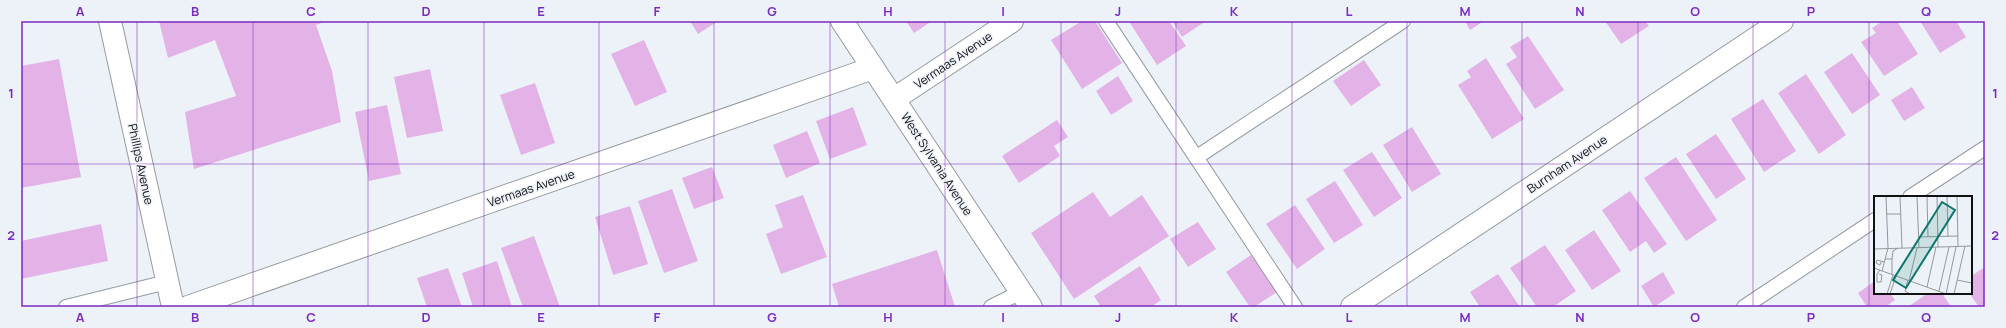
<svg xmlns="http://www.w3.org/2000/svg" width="2006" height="328" viewBox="0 0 2006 328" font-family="Manrope,sans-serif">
	<rect width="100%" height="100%" fill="#edf2f8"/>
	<path fill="#e3b3e7" d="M159,21H326L316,25L332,71L341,122L194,169L185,112L236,96L215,40L168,58Z
		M690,21H718L698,34Z
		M906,21H932L914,33Z
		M1082,21H1095L1122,63L1082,89L1051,40Z
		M1133,21H1169L1186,46L1157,65L1130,23Z
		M1172,21H1206L1182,37Z
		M1465,21H1484L1470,30Z
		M1605,21H1645L1649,26L1621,44Z
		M1883,21H1897L1918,54L1884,76L1861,42L1876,33L1872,28Z
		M1920,21H1956L1966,37L1940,53Z
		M1528,36L1564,90L1535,109L1506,64L1517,57L1510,47Z
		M644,40L667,92L635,106L611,54Z
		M1852,53L1880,95L1852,114L1824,72Z
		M1486,58L1524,119L1492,139L1458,85L1471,77L1467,71Z
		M59,59L81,177L21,188V66Z
		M1364,60L1381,85L1351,106L1333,81Z
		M430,69L443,131L407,138L394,77Z
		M1806,74L1846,135L1819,154L1778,93Z
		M1118,76L1133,101L1111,115L1096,91Z
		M535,83L555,143L521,155L500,95Z
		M1912,87L1925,108L1904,121L1891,100Z
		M1763,99L1796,151L1764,172L1731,119Z
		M387,105L401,174L369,181L355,112Z
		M853,107L867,145L830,159L816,121Z
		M1057,120L1068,137L1054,146L1060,156L1019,183L1002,156Z
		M1412,127L1441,174L1412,192L1383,145Z
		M807,131L820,163L786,178L773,145Z
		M1716,134L1746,179L1716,199L1686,154Z
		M1372,152L1402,198L1374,217L1343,170Z
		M1676,157L1717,220L1686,241L1644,178Z
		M712,167L724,198L694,209L682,178Z
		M1335,181L1363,225L1334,243L1306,199Z
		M672,189L698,261L664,273L638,201Z
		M1630,191L1667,244L1654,253L1646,241L1630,252L1602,210Z
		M1093,192L1110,217L1142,195L1169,236L1074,299L1031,233Z
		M803,195L827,257L781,274L766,234L783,227L775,205Z
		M1295,205L1325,249L1297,269L1266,224Z
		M630,206L648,264L613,275L595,217Z
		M1198,222L1216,249L1188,267L1170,239Z
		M101,224L108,261L21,279V241Z
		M1594,230L1621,271L1592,290L1565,250Z
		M534,236L560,307H523L501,248Z
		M1545,245L1576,291L1553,307H1537L1510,268Z
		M937,250L955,307H839L832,284Z
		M1251,255L1277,292L1254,307H1250L1226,272Z
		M497,261L512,307H473L462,273Z
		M1140,266L1161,300L1151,307H1101L1094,296Z
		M1985,267V307H1979L1969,293H1971V276Z
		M448,268L462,307H427L417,278Z
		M1663,272L1675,293L1654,307L1641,286Z
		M1498,274L1520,307H1480L1470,292Z
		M1875,281V293H1890L1895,300L1885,307H1867L1858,293Z
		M1928,293H1942L1951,307H1908Z"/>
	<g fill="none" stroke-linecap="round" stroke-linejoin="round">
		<defs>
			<path id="lane" d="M1106,21L1295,307
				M1197,157L1403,21
				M1910,197L1985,148
				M66,307L167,282
				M991,307L1021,292
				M1744,307L1875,220"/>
			<path id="street" d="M894,99L1012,21
				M188,307L873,68
				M1352,307L1782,21"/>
			<path id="secondary" d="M110,21L173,307
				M842,21L1031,307"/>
		</defs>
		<use href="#lane" stroke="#969ba0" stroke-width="16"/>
		<use href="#street" stroke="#969ba0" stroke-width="24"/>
		<use href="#secondary" stroke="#969ba0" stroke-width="24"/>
		<use href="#lane" stroke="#fff" stroke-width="14"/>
		<use href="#street" stroke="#fff" stroke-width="22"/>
		<use href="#secondary" stroke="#fff" stroke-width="22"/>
	</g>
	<path fill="none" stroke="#7b2cbf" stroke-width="1" stroke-opacity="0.55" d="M137,21V307M253,21V307M368,21V307M484,21V307M599,21V307M714,21V307M830,21V307M945,21V307M1061,21V307M1176,21V307M1292,21V307M1407,21V307M1522,21V307M1638,21V307M1753,21V307M1869,21V307M21,164H1985"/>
	<g text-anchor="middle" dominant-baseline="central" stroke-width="3" stroke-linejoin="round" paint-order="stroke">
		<g font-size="12" fill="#0f1113" stroke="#edf2f8">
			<text transform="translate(953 60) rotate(-34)">Vermaas Avenue</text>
			<text transform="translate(141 164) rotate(78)">Phillips Avenue</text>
			<text transform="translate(937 164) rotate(57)">West Sylvania Avenue</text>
			<text transform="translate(1567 164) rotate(-34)">Burnham Avenue</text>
			<text transform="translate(531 188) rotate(-19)">Vermaas Avenue</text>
		</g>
	</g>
	<g transform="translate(1874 196)">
		<rect width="98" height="98" fill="#edf2f8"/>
		<path fill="none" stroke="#94989c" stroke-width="1" d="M26,0L28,52M43,0L45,52M53,0L54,41M63,0L64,51M73,0L74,41M83,0L84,50M12,18H27M44,41L84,40M0,53L98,50M11,63H18V78M18,63L19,55L24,52M7,66L6,69L2,67L3,64L10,66M0,72L72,98M8,75L14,52L12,0M5,78L8,79L7,86H3V78L6,74M34,84L31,95L36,98M83,84L98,87M35,85L43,52M53,91L62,51M65,95L75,51M13,98L19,79M16,98L22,80M72,98L82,51M80,98L91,50"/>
		<path fill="#0f766e" fill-opacity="0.15" stroke="#0f766e" stroke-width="2" d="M68,6L81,14L32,92L19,84Z"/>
		<rect width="98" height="98" fill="none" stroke="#0f1113" stroke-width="2"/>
	</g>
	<rect width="2006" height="328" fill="none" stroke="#edf2f8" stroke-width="44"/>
	<rect x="22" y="22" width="1962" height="284" fill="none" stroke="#7b2cbf" stroke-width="1.5"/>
	<g font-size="13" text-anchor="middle" font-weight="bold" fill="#7b2cbf">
		<text x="80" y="16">A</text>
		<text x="195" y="16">B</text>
		<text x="311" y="16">C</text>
		<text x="426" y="16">D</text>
		<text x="541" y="16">E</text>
		<text x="657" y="16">F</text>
		<text x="772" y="16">G</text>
		<text x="888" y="16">H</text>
		<text x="1003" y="16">I</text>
		<text x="1118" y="16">J</text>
		<text x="1234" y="16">K</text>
		<text x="1349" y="16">L</text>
		<text x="1465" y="16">M</text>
		<text x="1580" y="16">N</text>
		<text x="1695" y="16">O</text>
		<text x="1811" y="16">P</text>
		<text x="1926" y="16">Q</text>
		<text x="11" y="98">1</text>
		<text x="1995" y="98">1</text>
		<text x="11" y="240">2</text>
		<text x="1995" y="240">2</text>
		<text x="80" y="322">A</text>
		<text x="195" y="322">B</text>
		<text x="311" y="322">C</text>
		<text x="426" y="322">D</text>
		<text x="541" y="322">E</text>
		<text x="657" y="322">F</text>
		<text x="772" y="322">G</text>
		<text x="888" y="322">H</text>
		<text x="1003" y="322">I</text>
		<text x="1118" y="322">J</text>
		<text x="1234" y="322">K</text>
		<text x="1349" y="322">L</text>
		<text x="1465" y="322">M</text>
		<text x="1580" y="322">N</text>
		<text x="1695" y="322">O</text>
		<text x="1811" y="322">P</text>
		<text x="1926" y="322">Q</text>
	</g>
</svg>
